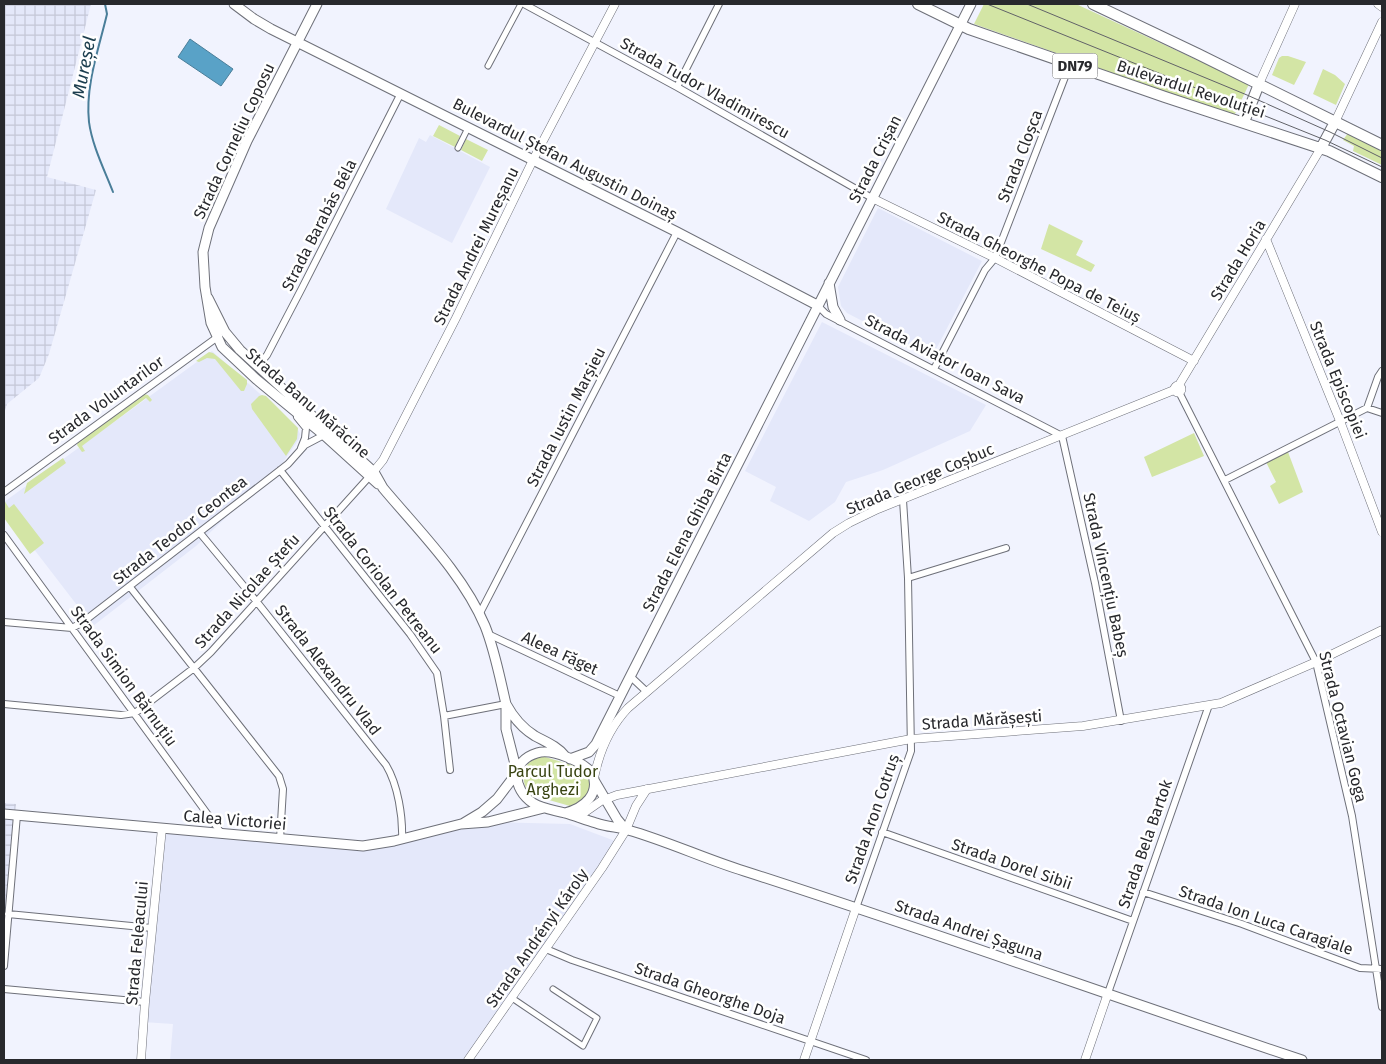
<svg xmlns="http://www.w3.org/2000/svg" width="1386" height="1064" viewBox="0 0 1386 1064" font-family="'Fira Sans',sans-serif">
	<defs>
		<pattern id="industrial-grid" width="8" height="8" patternUnits="userSpaceOnUse" patternTransform="scale(1.25)"><rect width="8" height="8" fill="#e4e8fa"/><path d="M0 4h8M4 0v8" fill="none" stroke="#c4c7d7"/></pattern>
	</defs>
	<rect width="100%" height="100%" fill="#f1f3fe"/>
	<path fill="#e4e8fa" d="M430,135L490,167L452,243L386,209L419,138L426,142Z
		M878,208L982,261L932,357L847,313L841,306L838,287Z
		M822,322L986,405L970,431L883,470L846,482L835,502L809,521L770,501L776,487L745,471Z
		M212,351L297,427L300,434L299,439L282,464L196,546L93,626L10,518L4,502Z
		M488,822L570,824L615,841V843L468,1060H170L173,1024L143,1022L162,828L363,846Z"/>
	<path fill="url(#industrial-grid)" d="M4,4H91L47,177L96,190L49,354L39,378L7,404L4,414Z
		M4,803L16,804L4,943Z"/>
	<path fill="#d3e5a5" d="M984,4H1076L1249,84L1234,116L974,24Z
		M1282,56H1288L1306,62L1294,85L1272,75L1279,58Z
		M1323,69L1335,75L1345,84L1336,105L1313,94Z
		M439,125L460,136L455,147L433,136Z
		M1348,133L1382,150V165L1353,151L1354,146L1343,140Z
		M466,139L488,150L482,161L461,150Z
		M1049,224L1083,241L1076,255L1095,265L1091,272L1041,249Z
		M209,352L213,353L247,380V384L244,391H241L215,359L207,358L199,362L196,361Z
		M144,394L148,395L152,400L150,402L146,398L82,446L85,451L82,452L77,445L78,442Z
		M262,395L266,396L298,428L297,439L286,456L252,409L251,404L259,396Z
		M1194,433L1204,456L1152,477L1144,457Z
		M1288,452L1303,492L1279,504L1270,486L1276,482L1266,462Z
		M63,458L66,463L24,494L27,483Z
		M4,500L9,508L14,504L44,543L30,554L4,518Z
		M542,756L575,766L587,774C594,788 586,806 570,806L542,798L527,790C519,775 525,759 542,756Z"/>
	<path fill="#59a2c7" stroke="#4a7e99" d="M190,39L233,69L221,86L178,57Z"/>
	<g fill="none" stroke-linecap="round" stroke-linejoin="round">
		<path stroke="#4a7e99" stroke-width="2" d="M105,4L107,14C99,48 85,86 89,122C92,145 104,169 113,192"/>
		<defs>
			<path id="pedestrian" d="M488,66L521,4
				M458,148L468,128
				M512,998L583,1046L597,1018L553,989"/>
			<path id="minor" d="M524,4L677,87L872,198
				M677,87L719,4
				M817,305L826,314L1062,436L1095,583L1121,721
				M258,366L267,355L302,288L401,93
				M934,369L985,270L995,258L1070,64
				M1179,392L1316,662L1352,816L1382,1007
				M1367,408L1378,377L1382,371
				M297,417L306,428L305,438L301,448
				M280,470L410,634L437,673L444,716L450,770
				M1225,480L1367,408L1382,413
				M4,492L219,336
				M200,533L257,602L386,765C398,785 403,817 402,840
				M4,535L222,834
				M908,578L1006,548
				M130,587L279,776L283,789L280,839
				M479,615L677,232
				M4,622L72,628L83,622L288,464L305,445L324,435
				M488,634L620,696
				M631,677L647,692
				M4,704L121,715L135,713L194,668L211,652L369,477
				M444,716L506,704
				M882,832L1133,921
				M1143,892L1242,924L1360,968L1382,969
				M856,908L911,751L908,578L903,500
				M8,914L152,928
				M546,949L572,960L866,1060
				M4,966L17,815
				M4,989L145,1002
				M1108,993L1209,705"/>
			<path id="tertiary" d="M1378,4L1382,7
				M1259,84L1295,4
				M1335,122L1382,22
				M872,198L995,258L1194,361
				M1266,239L1340,421L1382,532
				M1179,385L1321,148
				M1174.5 389a3.5 3.5 0 1 1 7 0a3.5 3.5 0 1 1-7 0Z
				M370,476L383,460L456,318L533,160L615,4
				M594,778C599,753 610,727 628,708L833,533L849,523L878,509L1174,390
				M578,817L601,801L617,795L911,739L1083,726L1221,703L1316,662L1382,630
				M141,1060L145,1002L162,828
				M468,1060L602,868L626,830L636,806L647,789
				M804,1060L856,908
				M1085,1060L1108,993"/>
			<path id="secondary" d="M234,4L254,19L271,29L677,232L817,305
				M317,4L247,141L209,228L203,252L205,287L211,323L222,347L256,379L324,435L378,484
				M829,283L833,307L840,320
				M208,298L225,332L240,350L374,472L383,488C419,531 463,574 485,626C495,651 500,679 506,704C513,717 522,728 535,736C546,742 557,746 565,756
				M506,705V729L517,772
				M570,759L589,752L596,744L971,4
				M594,780L617,819L626,830
				M565,813C584,808 601,794 592,773C583,762 552,748 537,753C510,761 512,789 533,803C543,809 554,810 565,813C575,816 586,820 596,823C607,827 618,827 628,830C667,841 705,859 744,871C931,931 1116,998 1302,1060
				M4,814L363,846L394,841L461,824L488,822L544,808
				M462,824L482,812L497,799L516,774"/>
			<path id="primary" d="M918,4L969,29L1165,97L1329,151L1382,177
				M1093,4L1198,54L1382,145
				M1244,122L1259,84
				M1321,148L1335,122"/>
		</defs>
		<use href="#pedestrian" stroke="#6e7079" stroke-width="7"/>
		<use href="#minor" stroke="#6e7079" stroke-width="8"/>
		<use href="#tertiary" stroke="#6e7079" stroke-width="9"/>
		<use href="#secondary" stroke="#6e7079" stroke-width="11"/>
		<use href="#primary" stroke="#6e7079" stroke-width="12"/>
		<use href="#pedestrian" stroke="#fff" stroke-width="5"/>
		<use href="#minor" stroke="#fff" stroke-width="6"/>
		<use href="#tertiary" stroke="#fff" stroke-width="8"/>
		<use href="#secondary" stroke="#fff" stroke-width="9"/>
		<use href="#primary" stroke="#fff" stroke-width="10"/>
		<path stroke="#616268" stroke-width="1" d="M987,4L1325,140L1382,167
			M1027,4L1247,95L1330,132L1382,158"/>
	</g>
	<g text-anchor="middle" dominant-baseline="central" stroke-width="5" stroke-linejoin="round" paint-order="stroke">
		<rect fill="#fff" stroke="#68696c" stroke-width="1" x="1052.5" y="53.5" width="45" height="25" rx="4"/>
		<g font-size="15" font-weight="bold" fill="#28292d">
			<text x="1075" y="66">DN79</text>
		</g>
		<g font-size="16" fill="#28292d" stroke="#fff">
			<text transform="translate(705 88) rotate(29)">Strada Tudor Vladimirescu</text>
			<text transform="translate(1191 89) rotate(18)">Bulevardul Revoluției</text>
			<text transform="translate(234 141) rotate(-65)">Strada Corneliu Coposu</text>
			<text transform="translate(1020 156) rotate(-69)">Strada Cloșca</text>
			<text transform="translate(565 159) rotate(27)">Bulevardul Ștefan Augustin Doinaș</text>
			<text transform="translate(875 159) rotate(-63)">Strada Crișan</text>
			<text transform="translate(319 225) rotate(-63)">Strada Barabás Béla</text>
			<text transform="translate(476 246) rotate(-64)">Strada Andrei Mureșanu</text>
			<text transform="translate(1238 260) rotate(-59)">Strada Horia</text>
			<text transform="translate(1039 267) rotate(27)">Strada Gheorghe Popa de Teiuș</text>
			<text transform="translate(945 359) rotate(27)">Strada Aviator Ioan Sava</text>
			<text transform="translate(1338 380) rotate(68)">Strada Episcopiei</text>
			<text transform="translate(106 400) rotate(-36)">Strada Voluntarilor</text>
			<text transform="translate(308 403) rotate(41)">Strada Banu Mărăcine</text>
			<text transform="translate(566 417) rotate(-63)">Strada Iustin Marșieu</text>
			<text transform="translate(920 479) rotate(-23)">Strada George Coșbuc</text>
			<text transform="translate(180 530) rotate(-38)">Strada Teodor Ceontea</text>
			<text transform="translate(687 532) rotate(-63)">Strada Elena Ghiba Birta</text>
			<text transform="translate(1106 575) rotate(78)">Strada Vincențiu Babeș</text>
			<text transform="translate(383 580) rotate(52)">Strada Coriolan Petreanu</text>
			<text transform="translate(247 591) rotate(-48)">Strada Nicolae Ștefu</text>
			<text transform="translate(560 653) rotate(25)">Aleea Făget</text>
			<text transform="translate(328 670) rotate(52)">Strada Alexandru Vlad</text>
			<text transform="translate(124 676) rotate(54)">Strada Simion Bărnuțiu</text>
			<text transform="translate(982 720) rotate(-4)">Strada Mărășești</text>
			<text transform="translate(1343 727) rotate(76)">Strada Octavian Goga</text>
			<text transform="translate(872 819) rotate(-71)">Strada Aron Cotruș</text>
			<text transform="translate(235 820) rotate(5)">Calea Victoriei</text>
			<text transform="translate(1145 844) rotate(-71)">Strada Bela Bartok</text>
			<text transform="translate(1012 864) rotate(19)">Strada Dorel Sibii</text>
			<text transform="translate(1266 920) rotate(19)">Strada Ion Luca Caragiale</text>
			<text transform="translate(969 930) rotate(19)">Strada Andrei Șaguna</text>
			<text transform="translate(537 938) rotate(-55)">Strada Andrényi Károly</text>
			<text transform="translate(137 943) rotate(-85)">Strada Feleacului</text>
			<text transform="translate(710 993) rotate(19)">Strada Gheorghe Doja</text>
		</g>
		<g font-size="16" fill="#384311" stroke="#fff">
			<text x="553" y="771">Parcul Tudor<tspan x="553" dy="18">Arghezi</tspan></text>
		</g>
		<g font-size="18" font-style="italic" fill="#1c3e4e" stroke="#fff">
			<text transform="translate(84 67) rotate(-79)">Mureșel</text>
		</g>
	</g>
	<rect width="1386" height="1064" fill="none" stroke="#28292d" stroke-width="10"/>
</svg>
